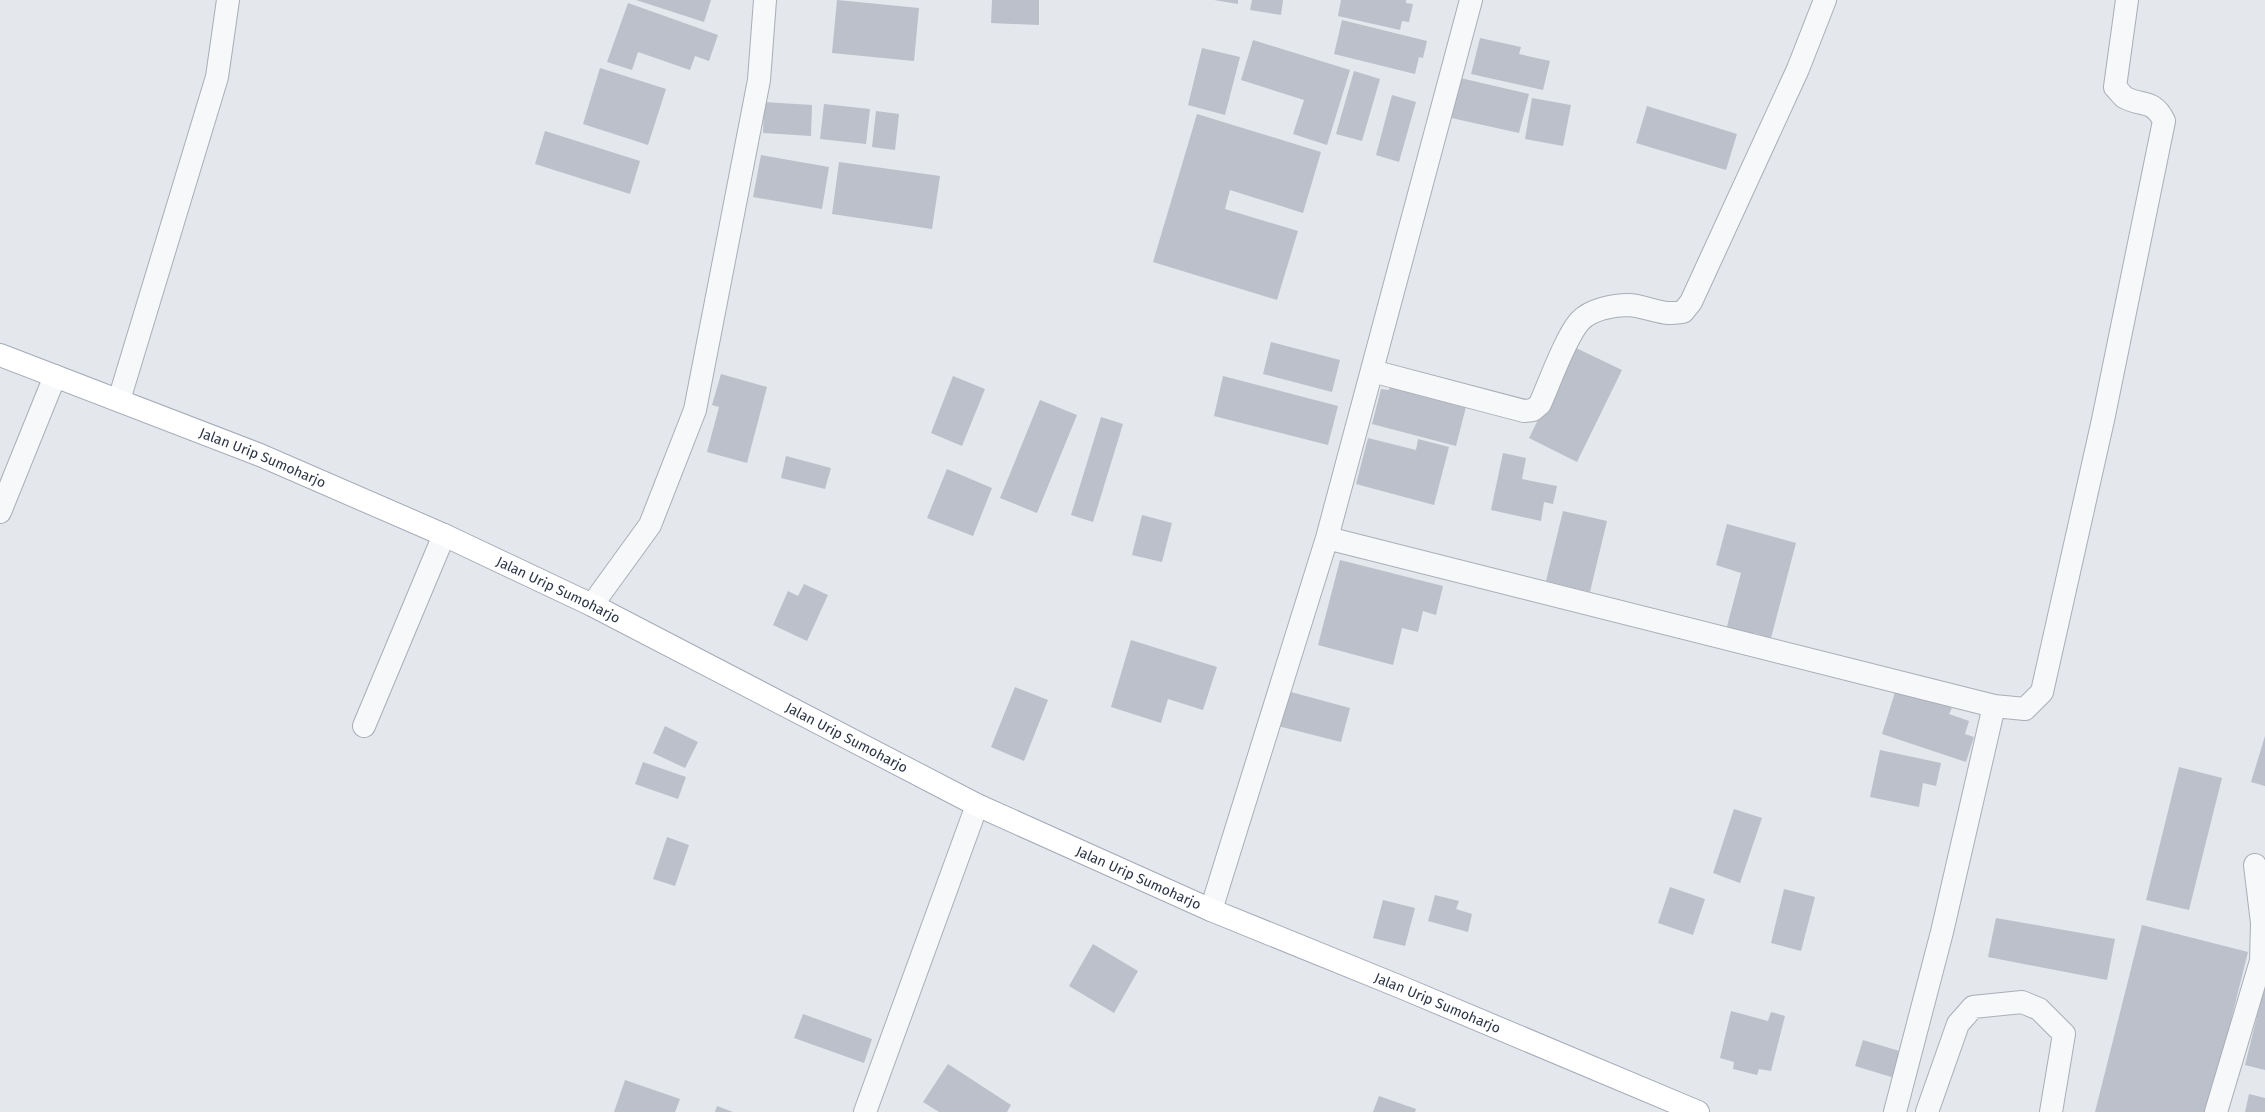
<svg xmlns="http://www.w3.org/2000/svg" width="2265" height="1112" viewBox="0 0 2265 1112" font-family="'Fira Sans',sans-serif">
	<rect width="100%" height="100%" fill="#e4e7ec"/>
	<path fill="#bbc0ca" d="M636,0H711L704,22Z
		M837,0L919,8L914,61L832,53Z
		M992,0H1039V25L991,23Z
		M1214,0H1238V4Z
		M1252,0H1283L1281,15L1250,10Z
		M1341,0H1406V3L1413,4L1409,22L1402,21L1400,30L1338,16Z
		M628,3L718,35L709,61L695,56L690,70L638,52L632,70L607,62Z
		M1342,20L1427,41L1423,58L1419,57L1415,74L1334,54Z
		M1480,38L1521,47L1519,54L1550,61L1543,90L1471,74Z
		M1253,40L1350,70L1327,145L1293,134L1304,100L1241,80Z
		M1202,48L1240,57L1225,115L1188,105Z
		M600,68L666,89L648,145L583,124Z
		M1354,71L1380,79L1362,141L1336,134Z
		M1456,77L1529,94L1519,133L1447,117Z
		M1392,95L1416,102L1399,162L1376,155Z
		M1532,98L1571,105L1563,146L1525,139Z
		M764,102L812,105L811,136L763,133Z
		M824,104L870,109L866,144L820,139Z
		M1647,106L1737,134L1726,170L1636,143Z
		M876,111L899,114L895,150L872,147Z
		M1197,114L1321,152L1303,213L1230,190L1225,209L1298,231L1277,300L1153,262Z
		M545,131L640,161L630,194L535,164Z
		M761,155L829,167L822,209L753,197Z
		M839,162L940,176L932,229L832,214Z
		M1271,342L1340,360L1332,392L1263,374Z
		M1574,347L1622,370L1577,462L1529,438Z
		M721,374L767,387L747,463L707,452L719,407L712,405Z
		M953,376L985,389L962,446L931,433Z
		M1223,376L1338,406L1328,445L1214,416Z
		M1392,379L1468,399L1456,446L1372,424L1381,389L1389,390Z
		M1040,400L1077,415L1037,513L1000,498Z
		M1101,417L1123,424L1093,522L1071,515Z
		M1368,438L1416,450L1418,439L1449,447L1434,505L1356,484Z
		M1503,453L1526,458L1522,479L1557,486L1553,504L1544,502L1541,521L1491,510Z
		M786,456L831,468L825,489L781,478Z
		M947,469L992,488L973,536L927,518Z
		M1563,511L1607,521L1590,592L1546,581Z
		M1142,515L1172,523L1162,562L1132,555Z
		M1727,524L1796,543L1771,638L1754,633L1752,642L1725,634L1741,573L1716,565Z
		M1340,560L1443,586L1436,615L1423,611L1418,632L1402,628L1393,665L1318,645Z
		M804,584L828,595L807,641L773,625L788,591L798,596Z
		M1131,640L1217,667L1203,710L1168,699L1161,723L1111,707Z
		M1015,687L1048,700L1024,761L991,747Z
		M1896,689L1952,708L1949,714L1969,721L1965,734L1974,737L1966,762L1882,734Z
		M1287,691L1350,708L1341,742L1278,726Z
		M665,726L698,742L685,768L653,753Z
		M2265,736V786L2251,782Z
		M1880,750L1941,763L1936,786L1923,783L1919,807L1870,797Z
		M643,762L686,777L678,799L635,784Z
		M2179,767L2222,778L2189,910L2146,900Z
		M1734,809L1762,818L1740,883L1713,873Z
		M667,837L689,845L675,886L653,879Z
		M1670,887L1705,899L1693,935L1658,923Z
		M1784,889L1815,897L1801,951L1771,943Z
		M1435,895L1459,901L1456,909L1472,914L1468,932L1428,921Z
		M1383,900L1415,908L1405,946L1373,938Z
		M1996,918L2115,939L2107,980L1988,957Z
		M2142,925L2248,952L2208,1112H2095Z
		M1093,944L1138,971L1114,1013L1069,986Z
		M2264,988H2265V1070L2245,1065Z
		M1731,1011L1768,1021L1771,1012L1785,1016L1771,1071L1759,1069L1757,1075L1733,1069L1734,1062L1720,1058Z
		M803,1014L872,1039L864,1063L794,1038Z
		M1863,1040L1906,1053L1898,1079L1855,1066Z
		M948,1064L1011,1105L1007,1112H939L923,1102Z
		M625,1080L680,1099L675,1112H614Z
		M2249,1094L2265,1098V1112H2245Z
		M1379,1096L1416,1109L1415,1112H1373Z
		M717,1106L733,1112H715Z"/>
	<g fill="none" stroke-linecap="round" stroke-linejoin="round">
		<defs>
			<path id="minor" d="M1372,371L1524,411L1533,410L1540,404C1549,384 1566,336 1580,321C1591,309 1614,305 1629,305C1651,307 1659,316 1683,312L1691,302L1798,69L1825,0
				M119,400L217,77L228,0
				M0,512L55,376
				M1327,538L1994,706L2025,709L2042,692L2103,420L2164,121C2153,98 2141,107 2124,97C2121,94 2118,90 2115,87L2127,0
				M592,605L650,525L695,410L759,80L765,0
				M364,726L444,535
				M1211,910L1327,538L1471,0
				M865,1112L977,805
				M1895,1112L1942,932L1994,706
				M1927,1112L1958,1024L1973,1007L2022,1002L2039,1009L2064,1034L2051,1112
				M2216,1112L2261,961L2262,923L2255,865"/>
			<g id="major">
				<path id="s1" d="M0,355L260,455L444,535L592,605L977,805L1211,910L1403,988L1698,1112"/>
			</g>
		</defs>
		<use href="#minor" stroke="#a9aeb7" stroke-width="24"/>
		<use href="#major" stroke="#a3abb8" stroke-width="24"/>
		<use href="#minor" stroke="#f7f8fa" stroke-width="22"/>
		<use href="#major" stroke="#fff" stroke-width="22"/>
	</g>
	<g text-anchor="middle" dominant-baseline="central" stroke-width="3" stroke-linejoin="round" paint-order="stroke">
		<g font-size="14" fill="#2b3445" stroke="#f4f6f9">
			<text stroke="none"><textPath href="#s1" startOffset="282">Jalan Urip Sumoharjo</textPath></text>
			<text stroke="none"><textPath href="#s1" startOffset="606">Jalan Urip Sumoharjo</textPath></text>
			<text stroke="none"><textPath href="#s1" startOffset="930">Jalan Urip Sumoharjo</textPath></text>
			<text stroke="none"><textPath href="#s1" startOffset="1254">Jalan Urip Sumoharjo</textPath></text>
			<text stroke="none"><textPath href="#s1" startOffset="1578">Jalan Urip Sumoharjo</textPath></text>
		</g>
	</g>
</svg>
